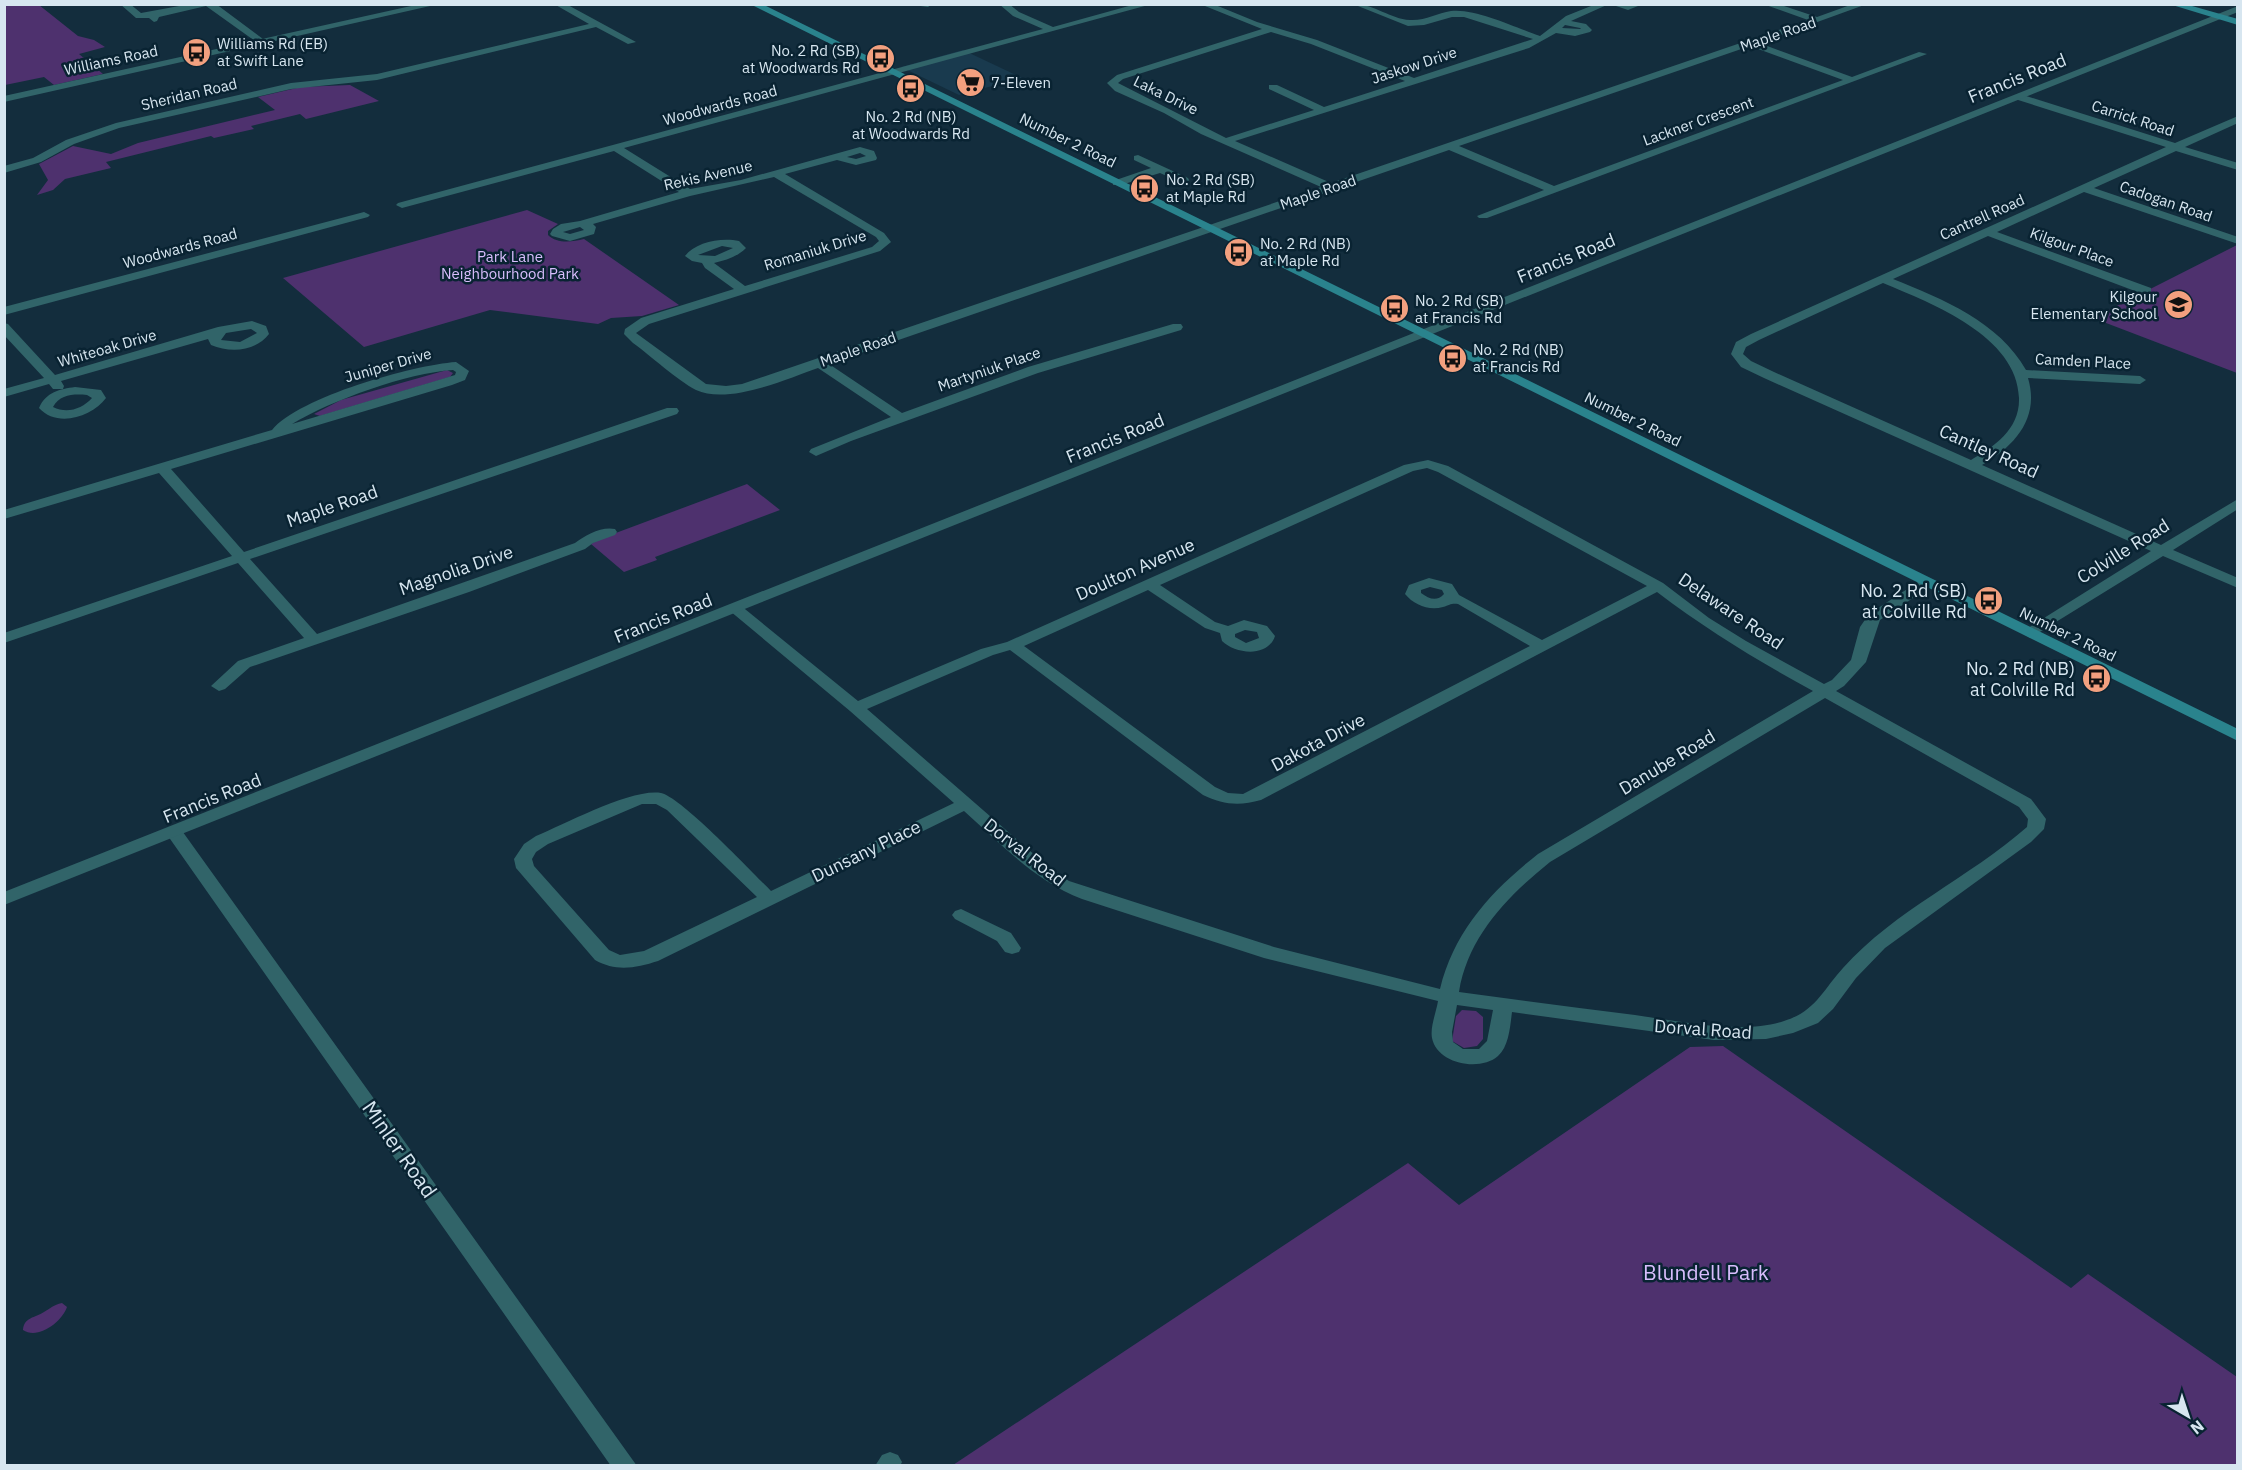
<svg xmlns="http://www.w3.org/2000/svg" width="2242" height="1470" viewBox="0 0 2242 1470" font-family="'IBM Plex Sans',sans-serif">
	<rect width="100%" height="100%" fill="#132d3d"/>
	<path fill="#193a4e" d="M963,50L1022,78L959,95L901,67Z"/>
	<path fill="#4e316e" d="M4,5H39L78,36L94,40L105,47L79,54L103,74L54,85L44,77L5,85Z
		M350,85L379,101L306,119L300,114L251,126L254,129L214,138L211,136L106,162L111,168L65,179L53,190L37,195L48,180L39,164L73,146L111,154L138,143L275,110L258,97L301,87Z
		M527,210L558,224L548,231V235C557,244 572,242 584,239L679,305L642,316L611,318L598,324L490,310L364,347L283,278Z
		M2237,245V373L2093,318Z
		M447,370L453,373L450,377L320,416L314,414L341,400Z
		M747,484L780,510L655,557L657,560L624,572L591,544L597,540Z
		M1462,1010L1476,1011L1483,1017V1039L1477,1046L1464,1048L1452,1041L1456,1016Z
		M1723,1046L2071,1288L2088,1274L2237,1377V1465H953L1408,1163L1459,1205L1690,1047Z
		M62,1303L67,1307C62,1322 38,1340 23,1330C24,1317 35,1318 44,1312C51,1308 53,1305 62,1303Z"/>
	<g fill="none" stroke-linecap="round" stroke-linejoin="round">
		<path fill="#316469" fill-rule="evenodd" d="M120,4H130L141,13L190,4H216L267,42L259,44L206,6L159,17L157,21L154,22L149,18H136Z
			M554,4H566L636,42L628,44L596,27L377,80L291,89L119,128L74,144L41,162L4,173V166L33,158L66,140L116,123L291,83L377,74L589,24Z
			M906,4H932L928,7Z
			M999,4H1009L1019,12L1053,27L1136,4H1152L624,148L690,189L741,180L860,147L874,151L877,158L876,160L856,165L837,160L785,174L884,233L891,242L880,251L649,324L636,333L706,384L726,386L742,384L1321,187L1201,134L1164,113L1115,91L1107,83L1117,75L1262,29L1200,4H1213L1257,22L1317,40L1414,78L1533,39L1464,17H1452L1424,25L1408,26L1353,4C1375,4 1390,19 1410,20C1425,21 1437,13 1451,11C1476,8 1516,28 1540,36L1566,16L1596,4H1609L1571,21L1586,24L1592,30L1590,32L1575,36L1556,33L1529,48L1235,141L1331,183L1808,20L1763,4H1778L1817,17L1853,4H1867L1759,43L1852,77L1919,52L1927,54L1487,218H1479L1477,216L1544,190L1449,150L829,364L902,413L1028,367L1173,324H1181L1183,327L1181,330L1038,373L851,441L816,456L809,452L811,449L891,417L818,368C787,379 728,405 696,390C677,380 651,356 633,343L624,334L625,329L641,318L734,289L705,268L702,263L692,261L685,256C695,242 722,237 739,241L746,248C737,257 726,260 714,263L745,286L872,247L879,241L876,237L774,177L690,196L593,224L596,227L594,234L570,241L552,236L550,234L553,229L561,224L580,221L679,192L614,151L402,208L396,205L398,203L1043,29L1013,16ZM1565,25L1580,28L1581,29L1562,28ZM1271,32L1311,44L1405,81L1324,107L1277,85H1269V89L1314,110L1226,138L1118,83L1123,79ZM1750,46L1843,80L1554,186L1459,146ZM860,153L866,156L856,159L847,157ZM580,227L584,230L570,234L563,232ZM722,246L733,248L715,256L698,255Z
			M1610,4H1643L1628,10Z
			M2015,95H2023L2175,143L2238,116V123L2185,147L2238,163V170L2176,151L2094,188L2238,237V244L2084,192L1997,232L2151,288V294H2143L1988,236L1893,279C1943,299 1999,322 2026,370L2140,376L2146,380L2140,384L2028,378C2040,418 2015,446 1982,465L2161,545L2238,499V509L2173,550L2238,578V588L2163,556L2030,638L2022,633L2025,630L2151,551L1764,378L1741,367L1731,354L1736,342L1751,334L2166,147L2015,99ZM1883,283C1933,304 2017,336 2019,398C2020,429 1995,446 1971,460L1774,372L1751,361L1743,354L1746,347L1759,340Z
			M1138,155L1188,178L1189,180L1188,182H1180L1160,173L1121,185H1113V181L1151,168L1134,160V156Z
			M364,212L370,215L368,217L4,315V307Z
			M252,321L266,326L269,334C255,352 230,353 211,345L208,339L61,381L64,386L63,389H53L49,384L4,397V389L44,378L4,335V323L8,324L55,375L218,327ZM251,329L257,333L240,342L221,340L226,333Z
			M456,362L469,371L465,380L452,385L171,469L244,552L667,408H677L679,411L677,414L250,559L317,634L575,543C585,535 602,526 615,529L617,532L615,535L593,543L585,549L469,592L250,667L225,689L219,691L211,686L238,661L304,638L238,563L4,643V633L232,556L159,473L4,519V510L272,430C299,397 413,365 456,362ZM453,370L456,372L455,375L442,379L292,424C332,400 407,373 453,370Z
			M75,387L101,390L106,398C92,417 57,428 39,408C46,392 60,389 75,387ZM87,395L92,398C82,409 67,414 53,407C60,394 74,394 87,395Z
			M1428,460L1448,466L1663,583L1709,618L1746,641L1824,684L1832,680L1851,660L1860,627L1869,614L1921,580H1931L1933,583L1931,586L1880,620L1866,662L1844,686L1836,691L2031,799L2046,819L2044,829L2031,842L1885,948L1856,978L1833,1009L1818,1023L1793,1033L1766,1039L1714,1040L1512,1012C1510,1027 1509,1046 1498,1056C1480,1072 1437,1064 1432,1038C1430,1027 1436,1013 1438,1001L1264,958L1082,899C1035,881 1001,844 964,811L658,961C636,968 616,972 595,960L516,868L514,859L524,844L536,836C565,824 632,788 661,793C681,797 752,872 771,891L954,803L850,711L730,611L727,608L730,605H740L858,701L981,649L1007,642L1404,465ZM1427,468L1438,472L1647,586L1542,640L1459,595L1452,584L1429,578L1409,585L1405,594C1414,605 1429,611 1443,607C1450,605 1451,603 1458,604L1530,646L1243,794L1228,793L1215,787L1024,646L1148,590L1205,628L1220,633L1222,641C1235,654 1268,658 1275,636L1267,626L1244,620L1228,626L1215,622L1160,585L1413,471ZM1430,587L1442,590L1444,594C1437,602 1429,599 1421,593V590ZM1657,592C1707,630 1758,661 1813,691L1538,854C1492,890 1454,931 1440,989L1274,947L1069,881L1045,864L867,709L993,655L1010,650L1203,795C1223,805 1240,806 1261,800ZM1245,630L1257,632L1259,638L1246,643L1235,637V634ZM1825,698L2019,807L2028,819L2027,827C1969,878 1895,910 1843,968C1822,991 1816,1011 1784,1021C1742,1035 1678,1021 1635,1015C1576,1008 1518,1000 1459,992C1468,936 1508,896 1550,862ZM642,804H656L667,810L757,897L644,951L620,955L609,950L534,866L532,859L536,852L548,844ZM1457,1005L1493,1010L1487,1041L1479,1049H1463L1453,1042L1452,1032Z
			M174,826L180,828L637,1466H611L168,836L165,832L168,828Z
			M961,909L1011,933L1021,948L1019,952L1012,954L1005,952L997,941L955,919L952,915L955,911Z
			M890,1452L898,1455L902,1462L900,1466H875L882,1455Z"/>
		<path fill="#316469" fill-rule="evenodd" d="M420,4H439L4,102V96Z
			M2238,6V12L4,905V892Z"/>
		<path fill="#2a838d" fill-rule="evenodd" d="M750,4H762L2238,729V741Z
			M2169,4H2185L2238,19V25Z"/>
	</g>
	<defs>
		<symbol id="bus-disc" viewBox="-11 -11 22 22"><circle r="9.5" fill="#f2a07f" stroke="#092332"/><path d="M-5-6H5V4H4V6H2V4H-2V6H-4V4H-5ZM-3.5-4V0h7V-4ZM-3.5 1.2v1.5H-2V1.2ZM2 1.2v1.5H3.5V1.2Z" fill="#111"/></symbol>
		<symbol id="supermarket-disc" viewBox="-11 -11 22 22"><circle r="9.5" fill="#f2a07f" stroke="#092332"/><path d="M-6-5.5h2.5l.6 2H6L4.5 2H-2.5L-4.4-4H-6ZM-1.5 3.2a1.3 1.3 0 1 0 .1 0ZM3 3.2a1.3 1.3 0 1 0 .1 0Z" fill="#111"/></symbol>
		<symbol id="school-disc" viewBox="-11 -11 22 22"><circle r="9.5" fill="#f2a07f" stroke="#092332"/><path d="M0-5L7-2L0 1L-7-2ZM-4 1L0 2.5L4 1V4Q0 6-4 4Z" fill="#111"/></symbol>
	</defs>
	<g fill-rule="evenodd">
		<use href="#bus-disc" x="180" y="36" width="33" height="33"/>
		<use href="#bus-disc" x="864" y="42" width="33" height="33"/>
		<use href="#supermarket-disc" x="954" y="66" width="33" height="33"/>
		<use href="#bus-disc" x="894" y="72" width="33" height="33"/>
		<use href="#bus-disc" x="1128" y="172" width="33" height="33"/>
		<use href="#bus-disc" x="1222" y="236" width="33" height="33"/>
		<use href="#school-disc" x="2162" y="288" width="33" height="33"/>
		<use href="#bus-disc" x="1378" y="292" width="33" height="33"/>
		<use href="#bus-disc" x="1436" y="342" width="33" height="33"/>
		<use href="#bus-disc" x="1972" y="584" width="33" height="33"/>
		<use href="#bus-disc" x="2080" y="662" width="33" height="33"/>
	</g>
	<g text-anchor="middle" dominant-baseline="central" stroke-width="5" stroke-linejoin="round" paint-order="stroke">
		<g font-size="15" fill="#d7e6f0" stroke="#092332">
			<text transform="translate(1778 34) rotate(-19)">Maple Road</text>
			<text transform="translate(111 60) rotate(-12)">Williams Road</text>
			<text transform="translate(1414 65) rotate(-18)">Jaskow Drive</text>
			<text transform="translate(189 94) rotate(-13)">Sheridan Road</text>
			<text transform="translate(1166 95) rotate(26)">Laka Drive</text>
			<text transform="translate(720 105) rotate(-15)">Woodwards Road</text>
			<text transform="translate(2133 118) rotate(18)">Carrick Road</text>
			<text transform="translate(1698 121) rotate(-20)">Lackner Crescent</text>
			<text transform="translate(1068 140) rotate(26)">Number 2 Road</text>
			<text transform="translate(708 175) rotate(-13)">Rekis Avenue</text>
			<text transform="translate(1318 192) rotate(-19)">Maple Road</text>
			<text transform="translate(2166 201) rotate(19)">Cadogan Road</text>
			<text transform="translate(1982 217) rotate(-24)">Cantrell Road</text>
			<text transform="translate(2072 247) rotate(20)">Kilgour Place</text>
			<text transform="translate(180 248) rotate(-15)">Woodwards Road</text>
			<text transform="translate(815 250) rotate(-17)">Romaniuk Drive</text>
			<text transform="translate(107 348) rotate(-16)">Whiteoak Drive</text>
			<text transform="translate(858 349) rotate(-19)">Maple Road</text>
			<text transform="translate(2083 361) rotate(3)">Camden Place</text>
			<text transform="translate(388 365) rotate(-16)">Juniper Drive</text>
			<text transform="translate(989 369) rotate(-19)">Martyniuk Place</text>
			<text transform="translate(1633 419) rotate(26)">Number 2 Road</text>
			<text transform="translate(2068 634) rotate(26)">Number 2 Road</text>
		</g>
		<g font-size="15" fill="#d7e6f0" stroke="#092332" text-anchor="start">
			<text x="217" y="43">Williams Rd (EB)<tspan x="217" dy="17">at Swift Lane</tspan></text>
			<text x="860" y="50" text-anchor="end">No. 2 Rd (SB)<tspan x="860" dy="17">at Woodwards Rd</tspan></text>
			<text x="991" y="82">7-Eleven</text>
			<text x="911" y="116" text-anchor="middle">No. 2 Rd (NB)<tspan x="911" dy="17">at Woodwards Rd</tspan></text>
			<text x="1166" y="179">No. 2 Rd (SB)<tspan x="1166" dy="17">at Maple Rd</tspan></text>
			<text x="1260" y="243">No. 2 Rd (NB)<tspan x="1260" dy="17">at Maple Rd</tspan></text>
			<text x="2157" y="296" text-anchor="end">Kilgour<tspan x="2157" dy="17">Elementary School</tspan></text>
			<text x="1415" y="300">No. 2 Rd (SB)<tspan x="1415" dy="17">at Francis Rd</tspan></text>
			<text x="1473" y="349">No. 2 Rd (NB)<tspan x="1473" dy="17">at Francis Rd</tspan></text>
		</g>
		<g font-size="15" fill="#d8bdfc" stroke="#092332">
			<text x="510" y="256">Park Lane<tspan x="510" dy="17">Neighbourhood Park</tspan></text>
		</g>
		<g font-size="18" fill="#d7e6f0" stroke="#092332">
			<text transform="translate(2017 78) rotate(-22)">Francis Road</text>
			<text transform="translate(1566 258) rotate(-22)">Francis Road</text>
			<text transform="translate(1115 438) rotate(-22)">Francis Road</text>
			<text transform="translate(1989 451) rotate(24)">Cantley Road</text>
			<text transform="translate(332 506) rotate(-19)">Maple Road</text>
			<text transform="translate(2123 551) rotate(-32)">Colville Road</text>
			<text transform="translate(1135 569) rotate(-24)">Doulton Avenue</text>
			<text transform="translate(456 570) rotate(-19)">Magnolia Drive</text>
			<text transform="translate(1731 611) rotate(34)">Delaware Road</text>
			<text transform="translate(663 618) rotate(-22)">Francis Road</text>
			<text transform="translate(1318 742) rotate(-28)">Dakota Drive</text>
			<text transform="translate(1667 762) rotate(-31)">Danube Road</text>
			<text transform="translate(212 798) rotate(-22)">Francis Road</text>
			<text transform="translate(866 851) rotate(-26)">Dunsany Place</text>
			<text transform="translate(1025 852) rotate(38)">Dorval Road</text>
			<text transform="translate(1703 1029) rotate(4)">Dorval Road</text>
		</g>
		<g font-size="18" fill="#d7e6f0" stroke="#092332" text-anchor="end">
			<text x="1967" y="590">No. 2 Rd (SB)<tspan x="1967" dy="21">at Colville Rd</tspan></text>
			<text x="2075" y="668">No. 2 Rd (NB)<tspan x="2075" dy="21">at Colville Rd</tspan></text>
		</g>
		<g font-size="21" fill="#d7e6f0" stroke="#092332">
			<text transform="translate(400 1149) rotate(55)">Minler Road</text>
		</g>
		<g font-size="21" fill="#d8bdfc" stroke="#092332">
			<text x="1706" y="1272">Blundell Park</text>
		</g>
	</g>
	<rect width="2242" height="1470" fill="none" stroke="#d7e6f0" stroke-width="12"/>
	<g transform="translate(2188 1416) rotate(141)" stroke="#092332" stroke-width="4.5" paint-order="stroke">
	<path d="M0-4.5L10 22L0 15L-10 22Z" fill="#d7e6f0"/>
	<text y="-9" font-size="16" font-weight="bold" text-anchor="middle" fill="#d7e6f0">N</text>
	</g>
</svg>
